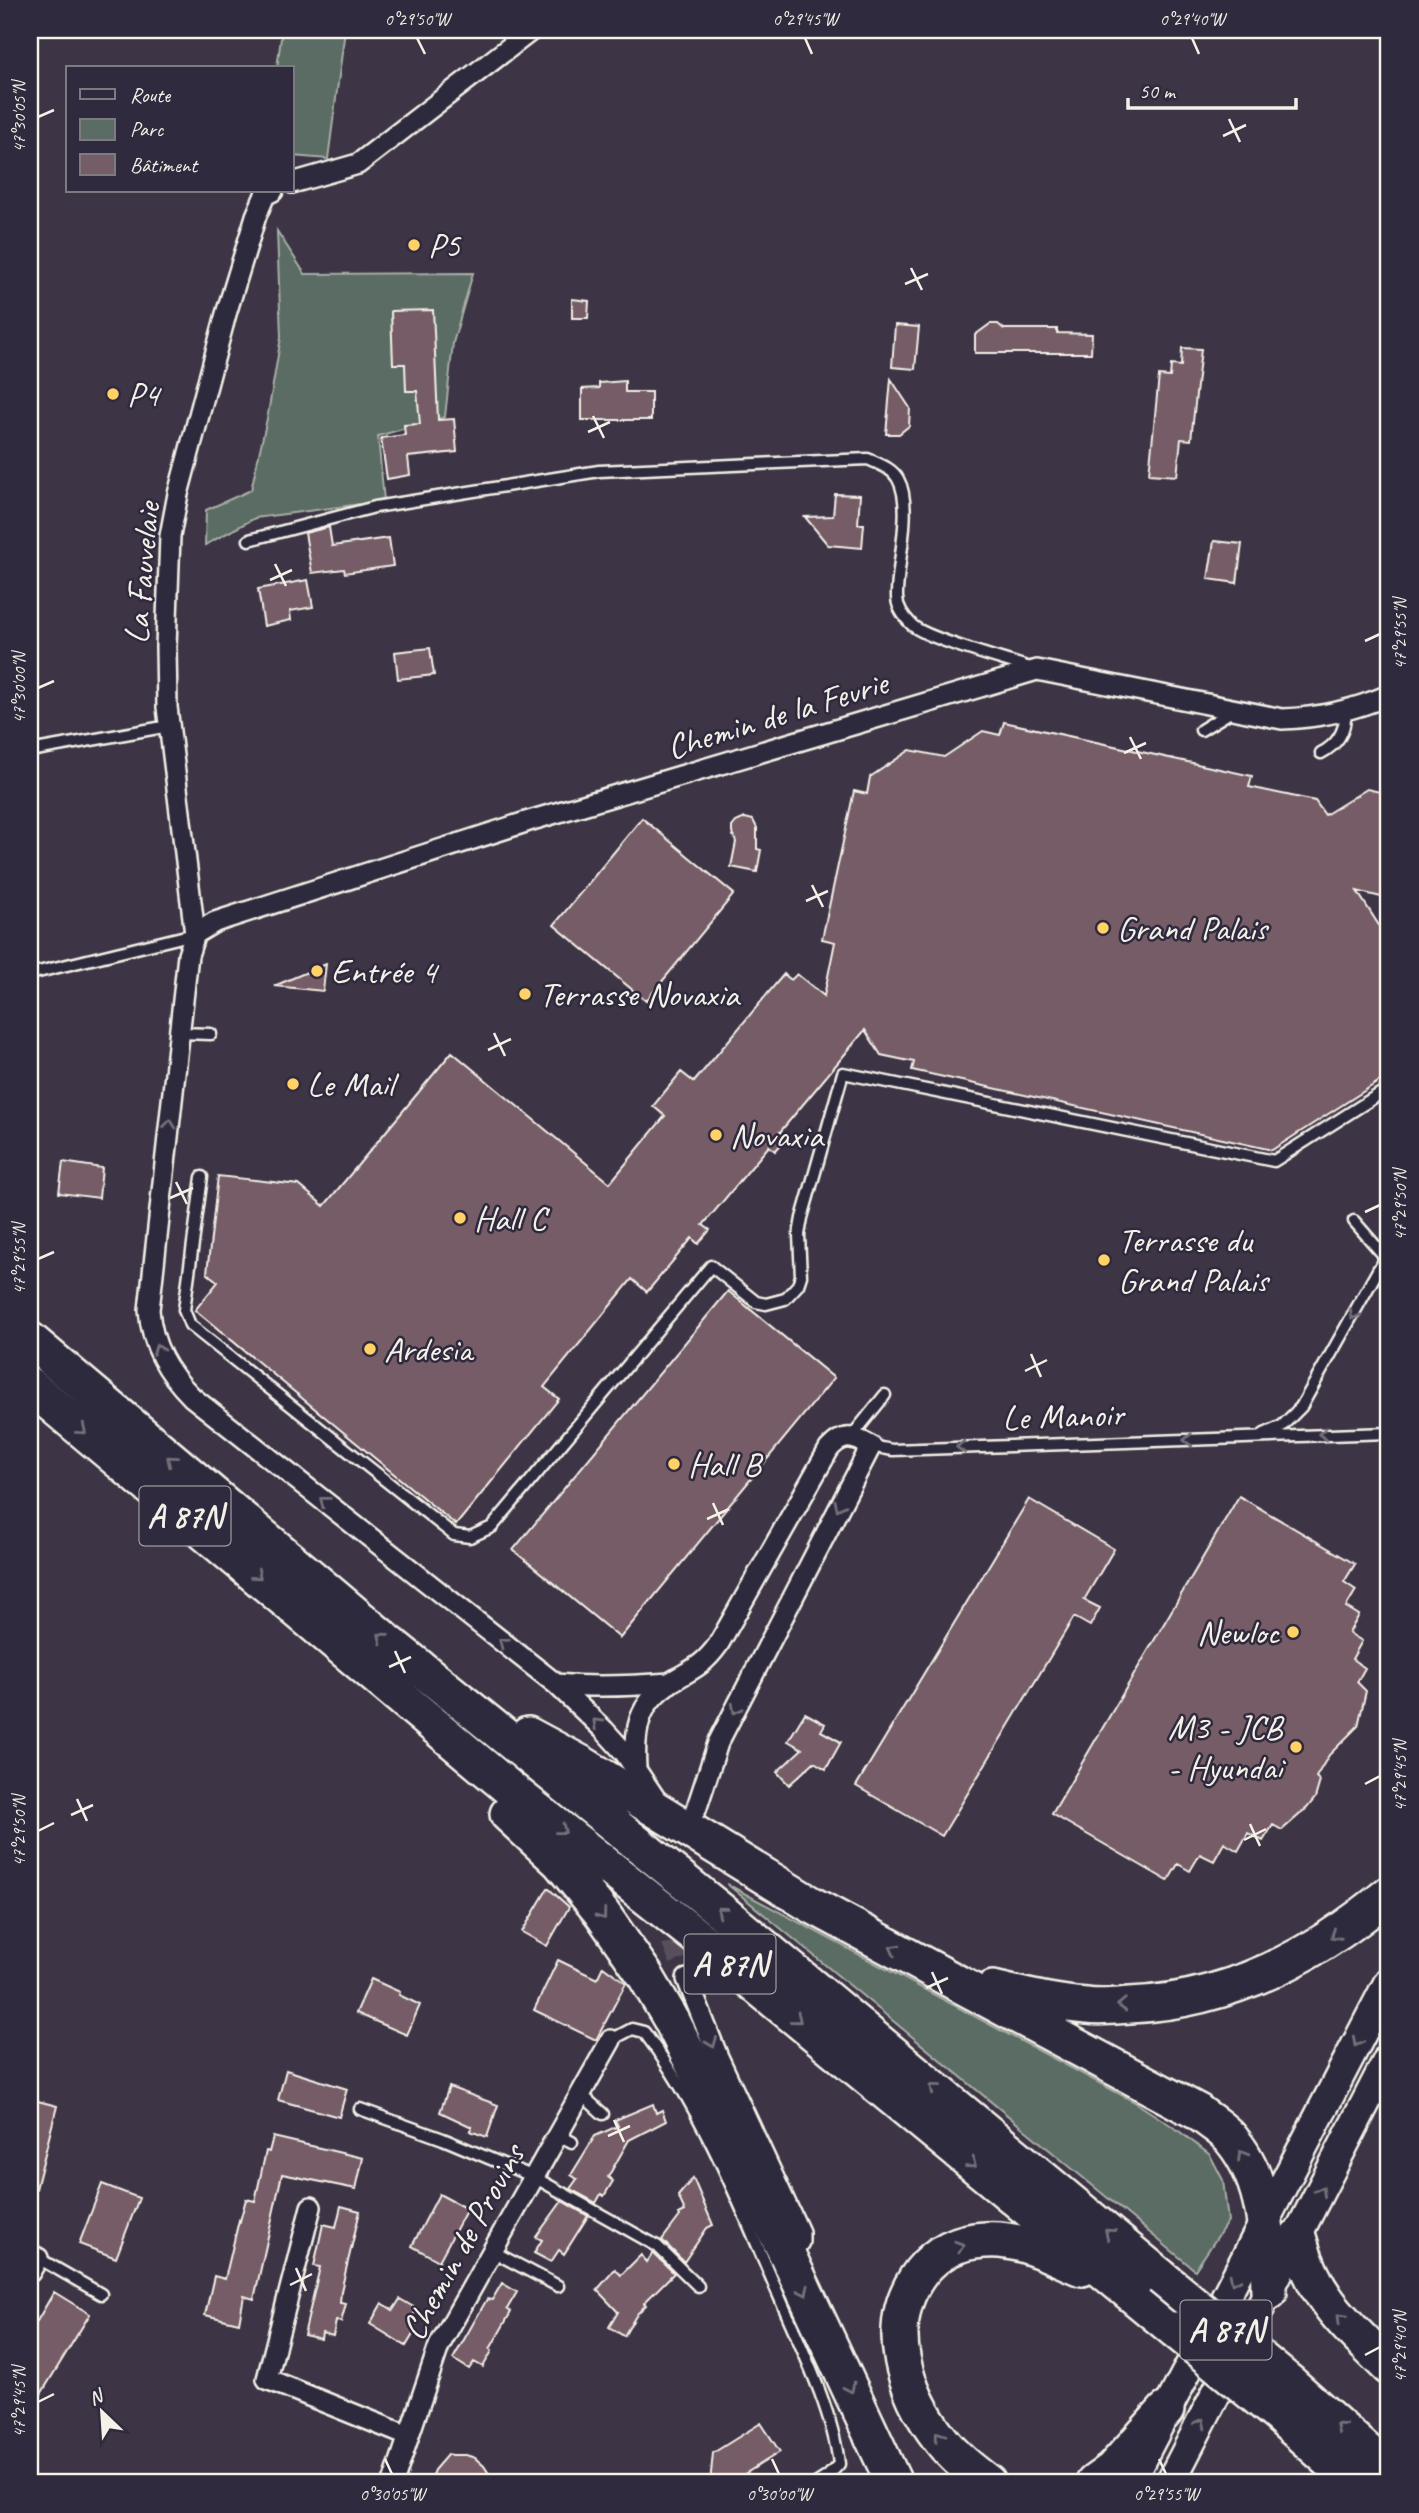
<svg xmlns="http://www.w3.org/2000/svg" width="1419" height="2513" viewBox="0 0 1419 2513" font-family="Caveat,sans-serif">
	<rect width="100%" height="100%" fill="#3d3445"/>
	<filter id="ink" filterUnits="userSpaceOnUse"><feTurbulence type="fractalNoise" baseFrequency=".0143" numOctaves="2"/><feDisplacementMap in="SourceGraphic" scale="14" xChannelSelector="R" yChannelSelector="G"/><feConvolveMatrix kernelMatrix="1 2 1 2 8 2 1 2 1" color-interpolation-filters="sRGB"/></filter>
	<g filter="url(#ink)">
		<path fill="#5a6c64" stroke="#a7aea6" stroke-width="2" d="M282,30H345L328,159L292,156V68H277Z
			M277,231L305,274L473,273L453,343L445,417L378,436L384,501L255,518L205,545L206,510L251,490L268,414L281,337Z
			M727,1884L1133,2101L1175,2128L1210,2155L1223,2180L1228,2221L1195,2270Z"/>
		<path fill="#755c66" stroke="#f4f1e8" stroke-width="2" d="M572,299L589,301L588,318H572Z
			M433,310L438,420L454,419L457,452L408,457L410,475L387,479L381,438L405,435L404,425L420,424L417,391H406L405,364H393L391,311Z
			M990,324H998L1004,329H1057V333L1092,334L1091,353H975V335Z
			M895,325L919,327L915,369L892,367Z
			M1182,348L1201,349L1191,440L1181,439L1177,476L1149,474L1159,376L1170,377L1171,365L1181,366Z
			M891,379L910,408L909,426L899,434H886Z
			M625,381V392H651V420H582V389L599,388V383Z
			M835,494L860,495L858,524H864L862,548L828,545L805,517L833,516Z
			M329,527L332,546L389,538L393,566L345,573L344,569L312,573L305,533Z
			M1214,541L1242,544L1237,583L1208,579Z
			M308,580L313,607L290,611L291,620L264,626L258,589Z
			M430,648L434,675L398,679L395,652Z
			M1004,722L1252,776L1249,787L1315,801L1325,815L1367,789L1389,794V899L1357,891L1389,941V1075L1272,1150L912,1070L914,1062L881,1055L865,1030L780,1132L787,1138L775,1151L769,1146L703,1225L710,1230L698,1244L692,1238L647,1292L632,1279L544,1387L559,1399L456,1525L195,1310L218,1282L207,1273L218,1176L299,1185L324,1206L452,1052L610,1183L665,1116L653,1106L681,1072L694,1082L784,974L791,980L797,974L824,996L835,942L822,939L854,791L867,794L870,777L910,750L944,757L983,731L1000,735Z
			M642,818L734,894L646,1001L554,925Z
			M745,818L753,820L757,828V849L761,850L757,872L731,867L736,842L732,833V827L736,822Z
			M326,964L323,991L274,986Z
			M63,1162L102,1168L99,1198L59,1193Z
			M728,1291L834,1378L620,1638L513,1550Z
			M1239,1496L1355,1564L1344,1582L1356,1590L1346,1607L1359,1615L1349,1633L1362,1641L1352,1659L1365,1668L1357,1682L1366,1691L1358,1726L1329,1755L1316,1777L1320,1781L1315,1798L1307,1808L1282,1830L1273,1825L1263,1841L1248,1833L1238,1851L1224,1843L1214,1861L1200,1854L1190,1871L1178,1864L1168,1881L1052,1814Z
			M1029,1499L1114,1549L1084,1600L1100,1608L1090,1626L1074,1617L942,1836L856,1786Z
			M805,1713L825,1724L821,1731L841,1742L826,1769L814,1762L789,1785L777,1772L802,1749L788,1741Z
			M548,1888L569,1907L547,1946L522,1932Z
			M558,1960L597,1979L603,1966L626,1983L596,2040L534,2010Z
			M371,1979L400,1992L399,1995L420,2005L407,2035L356,2013Z
			M286,2070L347,2089L339,2117L278,2100Z
			M449,2087L498,2105L487,2137L470,2131L472,2127L440,2112Z
			M30,2099L57,2106L36,2189L30,2188Z
			M653,2104L656,2113L662,2110L666,2121L629,2140L608,2177L613,2181L604,2196L601,2194L596,2203L570,2189L577,2179L571,2175L595,2136L618,2126L615,2120Z
			M273,2137L363,2158L356,2189L282,2174L254,2299L244,2296L239,2323L205,2315L214,2276L225,2279L239,2220L240,2221L246,2199L255,2201L266,2151L269,2152Z
			M693,2178L713,2225L707,2228L684,2262L662,2240L680,2216L679,2214L685,2211L678,2196Z
			M102,2184L139,2198L116,2258L79,2244Z
			M439,2194L467,2209L439,2261L412,2246Z
			M562,2201L588,2216L564,2254L559,2250L551,2262L534,2253L542,2240L536,2237Z
			M341,2206L360,2211L341,2291L340,2303L346,2304L341,2322L336,2321L333,2336L322,2333L321,2339L304,2335L320,2267L314,2266L323,2224L336,2227Z
			M653,2253L674,2273L644,2303L646,2305L637,2314L624,2336L609,2327L618,2312L597,2290L615,2269L621,2275L641,2255L647,2262Z
			M502,2283L517,2292L507,2309L511,2312L490,2349L492,2351L483,2367L474,2362L469,2369L453,2359L487,2299L492,2300Z
			M54,2292L90,2314L30,2412V2333Z
			M400,2299L417,2309L411,2320L417,2323L412,2330L415,2331L406,2346L370,2324L382,2303L393,2310Z
			M761,2423L780,2452L743,2475L742,2483H710L713,2453Z
			M447,2455H466L475,2458L484,2466L495,2483H429L434,2470Z"/>
		<g fill="none" stroke-linecap="round" stroke-linejoin="round">
			<path stroke="#58505d" stroke-width="19" stroke-dasharray="19 10" stroke-linecap="butt" d="M668,1914L672,1944L687,1979"/>
			<defs>
				<path id="service" d="M249,540L375,507L599,471L868,459C879,464 892,468 898,479C914,507 896,567 897,597C897,607 905,618 912,625C926,639 1010,661 1033,669
					M1201,730L1232,711
					M30,751L169,726
					M1321,753C1338,744 1346,730 1345,712
					M30,974L194,934
					M180,1033L211,1034
					M202,1177L184,1310L190,1325L454,1535L470,1537L492,1527L711,1266L756,1302L766,1304L785,1299L798,1285L801,1276L799,1235L802,1218L843,1073L1274,1161L1389,1088
					M1354,1221L1387,1259
					M1264,1434L1282,1426L1301,1407L1382,1263L1389,1257
					M852,1436L885,1395
					M871,1446L892,1450L1389,1433
					M611,2040L632,2029L644,2032C705,2113 742,2210 782,2303C803,2351 833,2413 839,2464L828,2476L817,2483
					M581,2094L603,2114
					M360,2109L443,2139L534,2177L657,2246L698,2286
					M558,2135L572,2142
					M492,2251L558,2286
					M38,2258L101,2294"/>
				<path id="minor" d="M292,183L358,164L532,30
					M195,934L167,707L166,647L170,536L178,494L226,314L256,216L265,195L273,191
					M556,1684C595,1688 632,1686 670,1683
					M636,1768C634,1731 637,1704 671,1682C692,1669 702,1667 718,1645L829,1449C843,1433 853,1436 871,1446L718,1743L696,1810
					M657,1801L624,1752L604,1730L556,1684L192,1397C167,1372 152,1346 149,1310L188,955L195,934L215,922L529,821L1037,670L1282,719C1321,718 1354,710 1389,695
					M687,1979L718,2057L799,2232V2242L788,2256
					M311,2207L267,2379L408,2436
					M30,2254L38,2258L30,2272
					M393,2483L439,2346L611,2040"/>
				<path id="secondary" d="M1129,2483L1389,1981
					M1170,2483L1389,2057"/>
				<path id="motorway" d="M30,1340L383,1638L721,1911L1161,2277
					M30,1386L515,1793L706,1944L1175,2330
					M528,1735L582,1764L810,1904L1198,2112C1209,2121 1224,2129 1232,2140C1267,2182 1268,2240 1269,2292
					M508,1814L560,1862L601,1912L645,1975L672,2021L788,2256L894,2483
					M993,1989C1024,1996 1055,2004 1087,2006C1101,2008 1116,2006 1130,2005C1229,2001 1315,1956 1389,1894
					M1298,2237C1314,2299 1346,2324 1389,2367
					M1290,2383L1389,2471
					M1275,2412L1355,2483
					M988,2483C971,2470 954,2457 941,2440C904,2393 881,2324 921,2272C937,2252 959,2241 985,2240C1019,2237 1052,2256 1082,2268
					M1094,2483L1112,2470L1166,2410"/>
			</defs>
			<use href="#service" stroke="#f4f1e8" stroke-width="15"/>
			<use href="#minor" stroke="#f4f1e8" stroke-width="24"/>
			<use href="#secondary" stroke="#f4f1e8" stroke-width="33"/>
			<use href="#motorway" stroke="#f4f1e8" stroke-width="40"/>
			<use href="#service" stroke="#2f2a3d" stroke-width="10"/>
			<use href="#minor" stroke="#2f2a3d" stroke-width="19"/>
			<use href="#secondary" stroke="#2f2a3d" stroke-width="28"/>
			<use href="#motorway" stroke="#2f2a3d" stroke-width="35"/>
			<defs>
				<path id="motorway-bridge" d="M1161,2277L1290,2383
					M1175,2330L1275,2412"/>
			</defs>
			<use href="#motorway-bridge" stroke="#f4f1e8" stroke-width="40" stroke-linecap="butt"/>
			<use href="#motorway-bridge" stroke="#2f2a3d" stroke-width="35"/>
		</g>
		<defs><path id="oneway-chevron" d="M-2-3.5L2.5 0L-2 3.5" fill="none" stroke-width="1.6" stroke-linecap="round" stroke-linejoin="round" transform="scale(1.75)"/></defs>
		<g stroke="#747079">
			<use href="#oneway-chevron" transform="translate(170 1124) rotate(-84)"/>
			<use href="#oneway-chevron" transform="translate(1354 1315) rotate(119)"/>
			<use href="#oneway-chevron" transform="translate(158 1349) rotate(-111)"/>
			<use href="#oneway-chevron" transform="translate(82 1430) rotate(40)"/>
			<use href="#oneway-chevron" transform="translate(1323 1434) rotate(178)"/>
			<use href="#oneway-chevron" transform="translate(1188 1440) rotate(178)"/>
			<use href="#oneway-chevron" transform="translate(961 1447) rotate(178)"/>
			<use href="#oneway-chevron" transform="translate(171 1460) rotate(-140)"/>
			<use href="#oneway-chevron" transform="translate(324 1501) rotate(-142)"/>
			<use href="#oneway-chevron" transform="translate(839 1506) rotate(116)"/>
			<use href="#oneway-chevron" transform="translate(257 1575) rotate(40)"/>
			<use href="#oneway-chevron" transform="translate(382 1637) rotate(-141)"/>
			<use href="#oneway-chevron" transform="translate(503 1642) rotate(-142)"/>
			<use href="#oneway-chevron" transform="translate(736 1709) rotate(117)"/>
			<use href="#oneway-chevron" transform="translate(597 1723) rotate(-136)"/>
			<use href="#oneway-chevron" transform="translate(562 1830) rotate(38)"/>
			<use href="#oneway-chevron" transform="translate(721 1911) rotate(-141)"/>
			<use href="#oneway-chevron" transform="translate(602 1915) rotate(53)"/>
			<use href="#oneway-chevron" transform="translate(1335 1935) rotate(147)"/>
			<use href="#oneway-chevron" transform="translate(894 1949) rotate(-152)"/>
			<use href="#oneway-chevron" transform="translate(1122 2005) rotate(178)"/>
			<use href="#oneway-chevron" transform="translate(797 2019) rotate(39)"/>
			<use href="#oneway-chevron" transform="translate(1357 2042) rotate(118)"/>
			<use href="#oneway-chevron" transform="translate(712 2043) rotate(68)"/>
			<use href="#oneway-chevron" transform="translate(934 2088) rotate(-140)"/>
			<use href="#oneway-chevron" transform="translate(1242 2155) rotate(-121)"/>
			<use href="#oneway-chevron" transform="translate(972 2164) rotate(39)"/>
			<use href="#oneway-chevron" transform="translate(1321 2191) rotate(-62)"/>
			<use href="#oneway-chevron" transform="translate(1109 2233) rotate(-140)"/>
			<use href="#oneway-chevron" transform="translate(960 2246) rotate(-18)"/>
			<use href="#oneway-chevron" transform="translate(1234 2280) rotate(117)"/>
			<use href="#oneway-chevron" transform="translate(804 2291) rotate(65)"/>
			<use href="#oneway-chevron" transform="translate(1341 2318) rotate(-135)"/>
			<use href="#oneway-chevron" transform="translate(850 2388) rotate(65)"/>
			<use href="#oneway-chevron" transform="translate(1201 2423) rotate(-63)"/>
			<use href="#oneway-chevron" transform="translate(1340 2427) rotate(-139)"/>
			<use href="#oneway-chevron" transform="translate(939 2436) rotate(-126)"/>
		</g>
	</g>
	<path fill="none" stroke="#f4f1e8" stroke-width="2.5" d="M417,38L425,54M805,38L812,54M1192,38L1199,54M38,117L54,110M1229,119L1240,142M1223,136L1246,125M911,268L922,290M905,284L928,274M593,416L604,438M588,432L610,422M275,564L286,586M270,580L292,570M1365,641L1380,634M38,688L54,681M1130,737L1141,759M1124,753L1146,743M812,885L823,907M806,901L828,891M494,1033L505,1056M488,1050L511,1039M176,1182L187,1204M170,1198L193,1188M1365,1212L1380,1205M38,1259L54,1252M1031,1354L1041,1377M1025,1371L1047,1360M713,1503L723,1525M707,1519L729,1509M395,1651L405,1673M389,1667L411,1657M1365,1784L1380,1776M77,1799L87,1821M71,1815L93,1805M1250,1824L1260,1846M38,1831L54,1823M1244,1840L1266,1829M932,1972L942,1994M926,1988L948,1978M614,2120L624,2142M608,2136L630,2126M296,2268L306,2291M290,2285L312,2274M1365,2355L1380,2347M38,2402L54,2394M385,2459L392,2474M772,2459L779,2474M1159,2459L1166,2474"/>
	<g fill="#ffd166" stroke="#2f2a3d" stroke-width="2.5">
		<circle cx="414" cy="245" r="7"/>
		<circle cx="113" cy="394" r="7"/>
		<circle cx="1103" cy="928" r="7"/>
		<circle cx="317" cy="971" r="7"/>
		<circle cx="525" cy="994" r="7"/>
		<circle cx="293" cy="1084" r="7"/>
		<circle cx="716" cy="1135" r="7"/>
		<circle cx="460" cy="1218" r="7"/>
		<circle cx="1104" cy="1260" r="7"/>
		<circle cx="370" cy="1349" r="7"/>
		<circle cx="674" cy="1464" r="7"/>
		<circle cx="1293" cy="1632" r="7"/>
		<circle cx="1296" cy="1747" r="7"/>
	</g>
	<g text-anchor="middle" dominant-baseline="central" stroke-width="5" stroke-linejoin="round" paint-order="stroke">
		<g fill="#2f2a3d" stroke="#b9b5b5" stroke-width="2">
			<rect x="139.5" y="1486.5" width="91" height="59" rx="5"/>
			<rect x="684.5" y="1934.5" width="91" height="59" rx="5"/>
			<rect x="1180.5" y="2300.5" width="91" height="59" rx="5"/>
		</g>
		<g font-size="33" font-weight="bold" fill="#f4f1e8">
			<text x="185" y="1516">A 87N</text>
			<text x="730" y="1964">A 87N</text>
			<text x="1226" y="2330">A 87N</text>
		</g>
		<g font-size="35" fill="#f4f1e8" stroke="#2f2a3d" text-anchor="start">
			<text x="428" y="245">P5</text>
			<text x="127" y="394">P4</text>
			<text x="1117" y="928">Grand Palais</text>
			<text x="331" y="971">Entrée 4</text>
			<text x="539" y="994">Terrasse Novaxia</text>
			<text x="307" y="1084">Le Mail</text>
			<text x="730" y="1135">Novaxia</text>
			<text x="474" y="1218">Hall C</text>
			<text x="1118" y="1240">Terrasse du<tspan x="1118" dy="40">Grand Palais</tspan></text>
			<text x="384" y="1349">Ardesia</text>
			<text x="688" y="1464">Hall B</text>
			<text x="1279" y="1632" text-anchor="end">Newloc</text>
			<text x="1282" y="1727" text-anchor="end">M3 - JCB<tspan x="1282" dy="40">- Hyundai</tspan></text>
		</g>
		<g font-size="35" fill="#f4f1e8" stroke="#2f2a3d">
			<text transform="translate(142 573) rotate(-85)">La Fauvelaie</text>
			<text transform="translate(777 715) rotate(-17)">Chemin de la Fevrie</text>
			<text transform="translate(1063 1416) rotate(-2)">Le Manoir</text>
			<text transform="translate(463 2242) rotate(-61)">Chemin de Provins</text>
		</g>
	</g>
	<rect width="1419" height="2513" fill="none" stroke="#2f2a3d" stroke-width="77"/>
	<rect x="66" y="66" width="228" height="126" fill="#2f2a3d" stroke="#7e7a81" stroke-width="2"/>
	<rect x="80" y="89" width="35" height="10" fill="#2f2a3d" stroke="#7e7a81" stroke-width="2"/>
	<text x="130" y="102" font-size="21" fill="#f4f1e8">Route</text>
	<rect x="80" y="119" width="35" height="21" fill="#5a6c64" stroke="#7e7a81" stroke-width="2"/>
	<text x="130" y="136" font-size="21" fill="#f4f1e8">Parc</text>
	<rect x="80" y="154" width="35" height="21" fill="#755c66" stroke="#7e7a81" stroke-width="2"/>
	<text x="130" y="172" font-size="21" fill="#f4f1e8">Bâtiment</text>
	<g transform="translate(102 2412) rotate(335)" stroke="#2f2a3d" stroke-width="5" paint-order="stroke">
	<path d="M0-5L12 26L0 18L-12 26Z" fill="#f4f1e8"/>
	<text y="-10" font-size="19" font-weight="bold" text-anchor="middle" fill="#f4f1e8">N</text>
	</g>
	<path d="M1128 98v10h168v-10" fill="none" stroke="#f4f1e8" stroke-width="3.5"/>
	<text x="1139" y="98" font-size="21" fill="#f4f1e8" stroke="#2f2a3d" stroke-width="5" paint-order="stroke">50 m</text>
	<rect x="38" y="38" width="1342" height="2436" fill="none" stroke="#f4f1e8" stroke-width="2.5"/>
	<g font-size="18" text-anchor="middle" fill="#f4f1e8">
		<text x="417" y="25">0°29'50"W</text>
		<text x="805" y="25">0°29'45"W</text>
		<text x="1192" y="25">0°29'40"W</text>
		<text transform="translate(19 117) rotate(-90)" y="6">47°30'05"N</text>
		<text transform="translate(1400 634) rotate(-90)" y="6">47°29'55"N</text>
		<text transform="translate(19 688) rotate(-90)" y="6">47°30'00"N</text>
		<text transform="translate(1400 1205) rotate(-90)" y="6">47°29'50"N</text>
		<text transform="translate(19 1259) rotate(-90)" y="6">47°29'55"N</text>
		<text transform="translate(1400 1776) rotate(-90)" y="6">47°29'45"N</text>
		<text transform="translate(19 1831) rotate(-90)" y="6">47°29'50"N</text>
		<text transform="translate(1400 2347) rotate(-90)" y="6">47°29'40"N</text>
		<text transform="translate(19 2402) rotate(-90)" y="6">47°29'45"N</text>
		<text x="392" y="2500">0°30'05"W</text>
		<text x="779" y="2500">0°30'00"W</text>
		<text x="1166" y="2500">0°29'55"W</text>
	</g>
</svg>
